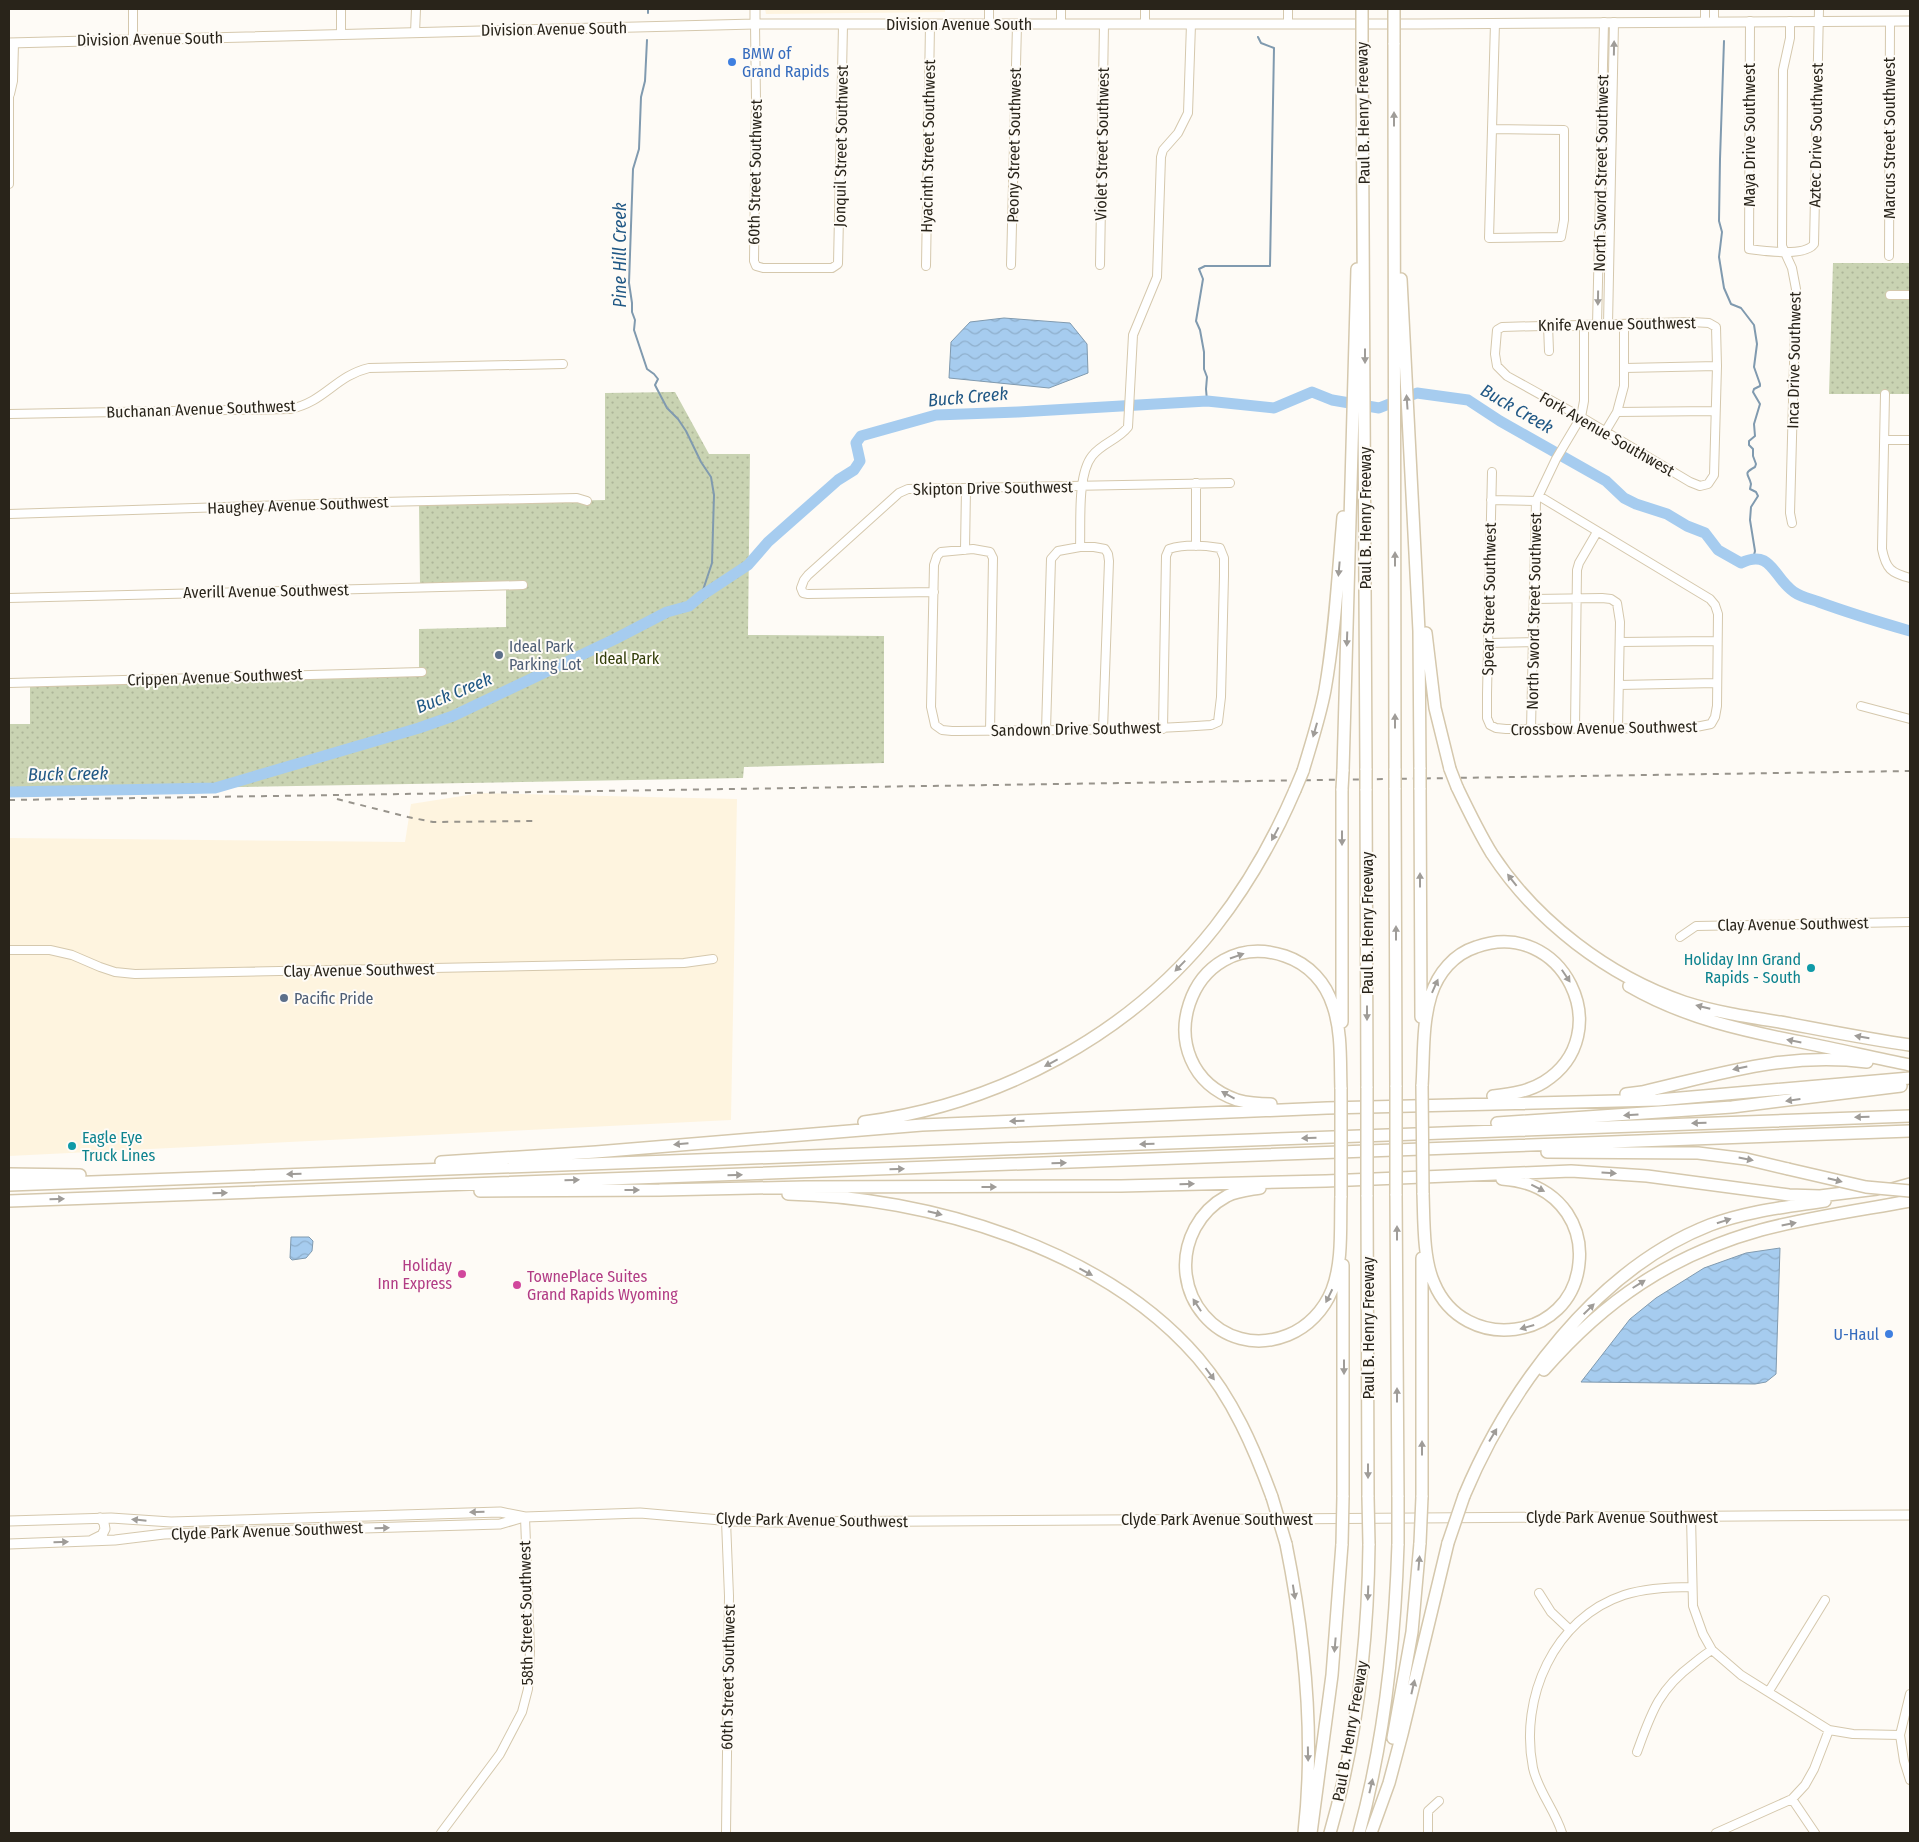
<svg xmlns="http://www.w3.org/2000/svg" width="1919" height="1842" viewBox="0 0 1919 1842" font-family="'Fira Sans Condensed',sans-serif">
	<defs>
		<pattern id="park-dots" width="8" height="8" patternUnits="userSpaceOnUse" patternTransform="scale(1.25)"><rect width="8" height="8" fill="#c9d3b2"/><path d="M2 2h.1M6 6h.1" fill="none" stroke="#adb598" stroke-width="1.8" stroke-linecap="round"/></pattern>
		<pattern id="water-waves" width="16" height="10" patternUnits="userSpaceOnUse" patternTransform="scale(1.25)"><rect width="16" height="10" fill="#a6ccef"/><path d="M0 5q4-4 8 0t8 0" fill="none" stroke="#8fafcc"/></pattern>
	</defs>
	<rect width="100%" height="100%" fill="#fefbf6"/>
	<path fill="#fef4df" d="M765,9H945V12L766,14Z
		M481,793L737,799L731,1120L9,1156V838L405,842L411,804Z"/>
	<path fill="url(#park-dots)" d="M1833,263H1910V394H1829Z
		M675,392L709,454H750L748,635L884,636V763L744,767L743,778L9,791V724H30V686L419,676V629L506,627V582L420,584L419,504L605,500V393Z"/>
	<path fill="url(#water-waves)" stroke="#809aaf" d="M1004,318L1070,323L1087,344L1088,373L1049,388L949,378L951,342L970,322Z
		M291,1237H309L313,1241L312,1251L306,1258L292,1260L290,1258Z
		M1780,1248L1776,1374L1766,1382L1755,1384L1581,1382L1630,1319L1656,1298L1704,1268L1746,1253Z"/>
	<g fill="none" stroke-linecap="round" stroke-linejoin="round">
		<path stroke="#809aaf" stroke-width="2" d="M648,9V13
			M647,40L645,81L641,97L639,149L633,169L629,283L632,303V312L635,320L634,330L647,369L654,374L658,379L655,385L667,408L678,419L686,431L701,462L711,477L714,495L712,563L701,596
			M1724,41L1720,159L1719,221L1722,232L1719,257L1724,288L1731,304L1741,308L1754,325L1757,344L1754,367L1760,384V386L1754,389L1753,392L1760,404L1754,424L1755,436L1749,441V445L1753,449V456L1756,464L1755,467C1742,474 1749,474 1751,484L1750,489L1756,492L1758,496L1751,507L1750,520L1755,551L1754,555L1751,558
			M1207,401L1206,389L1207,377L1204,369V352L1200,330L1196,321L1203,279L1199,269L1205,266H1270L1274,48L1261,43L1258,37"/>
		<path stroke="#a6ccef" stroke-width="11" d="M9,792L215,788L419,728L453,716L615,639L667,612L689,606L701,596L748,565L768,542L838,480L854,470L860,461L856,443L861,436L936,415L1018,412L1207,401L1274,408L1312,392L1332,400L1379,408L1417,393L1468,400L1500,421L1606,481L1624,498L1636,504L1667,514L1687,526L1705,533L1718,550L1741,563C1772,548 1773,578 1794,592C1801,597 1811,599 1819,602C1849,613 1879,622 1910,631"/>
		<defs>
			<path id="minor" d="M1145,9V24
				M1288,9V24
				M1714,9V21
				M1705,21V9
				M1750,21L1749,249C1764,251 1805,257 1814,244L1819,9
				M1790,21V38L1783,70L1782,246L1792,268L1796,289L1790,513L1792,523
				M755,24L756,100L754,261L756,266L763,268H832L838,264L843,25
				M1061,24V9
				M989,25V9
				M415,33L416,9
				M341,34V9
				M133,39V9
				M9,88V184
				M10,94L13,81L14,43
				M1492,129L1564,130V220L1561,237L1489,238Z
				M1492,129L1495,23
				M1889,256L1890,21
				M1011,265L1017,25
				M1100,265L1104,24
				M926,266L930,25
				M1890,295H1910
				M1692,322L1709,323L1716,327L1717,366L1714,475L1708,484L1700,486L1690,482L1581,417L1507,376L1497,366L1495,354L1497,330L1502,327Z
				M1548,325L1549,351
				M1597,325L1604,22
				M1608,325L1614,22
				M1625,368L1717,366
				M1885,394L1882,549C1886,569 1891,573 1910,578
				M1617,412L1715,411
				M9,414L290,409C325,402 335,376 369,368L563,364
				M1605,432L1617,412L1624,386V325
				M1884,440H1910
				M1492,472L1487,694V718L1490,725L1496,728L1506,729L1691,728L1711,724L1715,717L1717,706L1718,614L1715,605L1710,599L1539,496
				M1196,483V546
				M1491,500L1536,501
				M9,514L381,502L577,498L587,501
				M1080,547C1081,523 1077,475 1092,456C1102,443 1118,440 1128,427L1133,335L1157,277L1161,157L1163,150L1178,133L1188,113L1191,24
				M965,550L966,488
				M934,592L808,594L803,593L801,588L804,580L808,575L899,493L908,489L1230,483
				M9,598L523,585
				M1534,599L1602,598L1611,599L1617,603L1620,622L1618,728
				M1620,642L1717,641
				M1488,643L1533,642
				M9,683L422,672
				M1619,685L1716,683
				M1861,706L1910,719
				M1575,728L1577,570L1579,563L1597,532
				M1531,729L1536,501L1556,459L1581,417L1584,401V325
				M1046,730L1051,559L1058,551L1080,547H1094L1105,549L1108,554L1109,561L1103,729
				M990,731L993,558L990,552L973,549L941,552L937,556L934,565L931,707L935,725L942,730L952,731C1038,730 1125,731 1211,725L1218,722L1221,697L1224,576V558L1220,548C1203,545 1185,544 1169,549L1166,556L1163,729
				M1680,937L1696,926L1910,922
				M9,950H50L72,955L100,967L115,972L135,974L684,963L713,959
				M1691,1516L1693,1606L1703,1634L1712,1650L1741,1675L1829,1730L1853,1734L1900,1735
				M726,1521L729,1596L726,1833
				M1539,1593L1551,1612L1569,1629
				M1769,1691L1825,1600
				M1910,1694L1900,1735L1904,1761L1910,1780
				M1637,1752C1651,1714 1658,1690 1693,1664C1699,1659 1705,1654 1712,1650
				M1792,1799L1815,1833
				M441,1833L500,1754L522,1712L528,1689L530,1651L525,1517
				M1428,1833V1811L1439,1801
				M1562,1833C1555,1810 1538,1791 1533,1768C1519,1698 1554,1618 1624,1595C1646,1588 1669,1587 1692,1587
				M1716,1833L1792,1799L1805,1785L1814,1769L1829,1730"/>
			<path id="major" d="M755,9V24
				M9,43L755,24H1420L1910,21
				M9,1521L111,1518L171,1522L500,1512L525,1517L640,1513L732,1521L778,1522L1910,1515
				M92,1540L102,1535L105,1529L104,1523L100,1518
				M9,1544L115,1540L164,1534L500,1524L524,1517"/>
			<path id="highway" d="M1362,43L1366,770
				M1394,43L1395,770
				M1401,279L1419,631L1420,769
				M1426,633L1435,708L1450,769
				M1303,771C1311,744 1320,717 1325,690C1335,633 1338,574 1343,517
				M1343,771L1357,269
				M1457,787C1468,810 1479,833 1492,854C1536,921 1608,976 1684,1002C1715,1012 1748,1017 1780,1022C1823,1030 1867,1039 1910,1045
				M1395,788L1396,1087
				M1420,788L1421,1017
				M1366,789L1367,1088
				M1629,986C1684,1018 1744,1031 1806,1043C1841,1050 1875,1058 1910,1065
				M1342,1022V789
				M1422,1086C1424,1056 1422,1024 1431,995C1438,973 1454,954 1476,947C1562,916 1620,1034 1544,1082C1528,1092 1510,1094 1493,1096
				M1626,1094L1642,1092C1720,1074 1785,1052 1867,1062
				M1271,1104C1260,1104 1248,1103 1237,1100C1142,1067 1189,924 1285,956C1309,964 1326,983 1333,1006C1342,1032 1340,1062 1341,1089
				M864,1122C1000,1104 1130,1035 1215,927C1248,885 1274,839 1295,790
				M1497,1123L1732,1107L1901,1086
				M1547,1152L1698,1153L1746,1159L1788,1169
				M441,1162L596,1152L922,1125L1327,1108L1658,1100L1910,1078
				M9,1174L80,1175
				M9,1185L1910,1116
				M1260,1188C1249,1190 1237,1191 1227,1196C1214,1203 1202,1215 1195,1228C1162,1291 1221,1362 1288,1335C1308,1327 1324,1310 1332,1290C1343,1262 1340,1226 1341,1196
				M1892,1189L1910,1184
				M660,1190L805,1187L1121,1186L1326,1181L1571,1171L1647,1176L1789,1195L1820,1196L1877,1189
				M480,1191L667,1190
				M1423,1193C1424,1220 1423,1259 1434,1283C1464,1355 1572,1341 1579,1263C1581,1245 1577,1228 1567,1213C1551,1190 1529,1181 1502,1179
				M788,1194C928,1197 1103,1248 1198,1358C1233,1399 1254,1448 1272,1497
				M1396,1194L1398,1497
				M1367,1195L1368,1497
				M9,1201L1910,1131
				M1422,1258V1497
				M1343,1265V1497
				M1544,1370C1605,1300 1671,1255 1761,1230C1809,1217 1861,1210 1910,1201
				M1464,1496C1509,1388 1597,1269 1710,1225C1747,1211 1786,1207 1825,1201
				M1286,1544C1305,1638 1315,1737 1304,1833
				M1393,1738L1412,1632L1420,1543
				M1311,1833L1332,1675L1342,1544
				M1330,1833C1357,1739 1368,1642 1369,1544
				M1359,1833C1385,1738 1395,1642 1398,1544
				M1371,1833L1389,1783L1402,1734L1448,1543"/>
		</defs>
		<use href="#minor" stroke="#d5c8ad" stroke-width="10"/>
		<use href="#major" stroke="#d5c8ad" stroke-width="11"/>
		<use href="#highway" stroke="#d5c8ad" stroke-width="14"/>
		<use href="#minor" stroke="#fff" stroke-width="8"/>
		<use href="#major" stroke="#fff" stroke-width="9"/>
		<use href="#highway" stroke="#fff" stroke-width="11"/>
		<path stroke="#98948c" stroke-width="2" stroke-dasharray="6 6" stroke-linecap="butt" d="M337,799L408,817L433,822L538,821
			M9,800L1910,771"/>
		<defs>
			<path id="highway-bridge" d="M1362,9V43
				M1394,9V43
				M1450,769L1457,787
				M1366,770V789
				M1395,770V788
				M1420,788V769
				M1342,789L1343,771
				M1295,790L1303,771
				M1422,1086L1423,1193
				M1396,1087V1194
				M1367,1088V1195
				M1341,1089V1196
				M1788,1169L1866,1187L1910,1191
				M1272,1497L1286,1544
				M1368,1497L1369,1544
				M1420,1543L1422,1497
				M1448,1543L1464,1496
				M1342,1544L1343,1497
				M1398,1544V1497"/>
		</defs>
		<use href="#highway-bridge" stroke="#d5c8ad" stroke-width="14" stroke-linecap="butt"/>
		<use href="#highway-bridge" stroke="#fff" stroke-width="11"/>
	</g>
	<defs><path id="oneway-solid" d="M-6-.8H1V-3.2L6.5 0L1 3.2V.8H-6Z" transform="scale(1.25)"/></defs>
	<g fill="#9f9c98">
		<use href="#oneway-solid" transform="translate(1614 48) rotate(-89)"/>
		<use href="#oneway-solid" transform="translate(1394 119) rotate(-90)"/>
		<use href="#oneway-solid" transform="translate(1598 298) rotate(91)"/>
		<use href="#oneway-solid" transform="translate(1365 356) rotate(90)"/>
		<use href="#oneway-solid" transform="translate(1407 402) rotate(-94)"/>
		<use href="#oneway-solid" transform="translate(1395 559) rotate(-90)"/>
		<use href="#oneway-solid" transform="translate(1339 569) rotate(95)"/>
		<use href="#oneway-solid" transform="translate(1347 639) rotate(92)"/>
		<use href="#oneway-solid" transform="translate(1395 721) rotate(-90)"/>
		<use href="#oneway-solid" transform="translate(1315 730) rotate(106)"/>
		<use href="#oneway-solid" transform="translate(1275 834) rotate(118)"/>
		<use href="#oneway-solid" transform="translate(1342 838) rotate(90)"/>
		<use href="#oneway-solid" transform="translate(1420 880) rotate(-90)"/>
		<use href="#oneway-solid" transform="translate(1512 880) rotate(-128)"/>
		<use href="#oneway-solid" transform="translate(1396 933) rotate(-90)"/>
		<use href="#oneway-solid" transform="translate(1237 956) rotate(-19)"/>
		<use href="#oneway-solid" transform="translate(1180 966) rotate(134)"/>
		<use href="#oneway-solid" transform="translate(1566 976) rotate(56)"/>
		<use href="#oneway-solid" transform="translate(1435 986) rotate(-66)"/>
		<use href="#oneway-solid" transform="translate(1703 1007) rotate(-166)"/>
		<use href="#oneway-solid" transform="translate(1367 1013) rotate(90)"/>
		<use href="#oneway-solid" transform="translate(1862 1037) rotate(-170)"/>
		<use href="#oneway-solid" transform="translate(1794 1041) rotate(-169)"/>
		<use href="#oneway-solid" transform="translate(1051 1063) rotate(152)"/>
		<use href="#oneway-solid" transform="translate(1740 1068) rotate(168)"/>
		<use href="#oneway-solid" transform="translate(1228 1095) rotate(-151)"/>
		<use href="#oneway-solid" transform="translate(1793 1100) rotate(172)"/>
		<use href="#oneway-solid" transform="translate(1631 1115) rotate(176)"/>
		<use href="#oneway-solid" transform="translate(1862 1117) rotate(178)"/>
		<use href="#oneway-solid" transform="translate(1017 1121) rotate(178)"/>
		<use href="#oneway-solid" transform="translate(1699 1123) rotate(178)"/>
		<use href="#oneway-solid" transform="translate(1309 1138) rotate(178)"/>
		<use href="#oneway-solid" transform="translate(681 1144) rotate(175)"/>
		<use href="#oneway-solid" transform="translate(1147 1144) rotate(178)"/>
		<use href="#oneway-solid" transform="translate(1746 1159) rotate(11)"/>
		<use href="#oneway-solid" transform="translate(1059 1163) rotate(-2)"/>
		<use href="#oneway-solid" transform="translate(897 1169) rotate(-2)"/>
		<use href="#oneway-solid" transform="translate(1609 1173) rotate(3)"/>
		<use href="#oneway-solid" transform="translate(294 1174) rotate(178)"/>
		<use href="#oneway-solid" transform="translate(735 1175) rotate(-2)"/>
		<use href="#oneway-solid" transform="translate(572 1180) rotate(-2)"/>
		<use href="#oneway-solid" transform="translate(1835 1180) rotate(14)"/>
		<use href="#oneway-solid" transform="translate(1187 1184) rotate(-1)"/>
		<use href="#oneway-solid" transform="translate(989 1187)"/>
		<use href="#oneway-solid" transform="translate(1538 1188) rotate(27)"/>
		<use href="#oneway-solid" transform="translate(632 1190)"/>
		<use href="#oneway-solid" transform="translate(220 1193) rotate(-2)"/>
		<use href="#oneway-solid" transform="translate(57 1199) rotate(-2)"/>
		<use href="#oneway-solid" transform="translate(935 1213) rotate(14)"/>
		<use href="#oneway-solid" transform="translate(1724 1221) rotate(-18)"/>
		<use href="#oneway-solid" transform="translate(1789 1224) rotate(-11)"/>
		<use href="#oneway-solid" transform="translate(1397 1233) rotate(-90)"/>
		<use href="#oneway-solid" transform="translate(1086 1272) rotate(28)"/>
		<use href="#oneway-solid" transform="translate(1639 1284) rotate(-32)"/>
		<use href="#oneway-solid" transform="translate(1329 1296) rotate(116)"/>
		<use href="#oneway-solid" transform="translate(1197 1305) rotate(-123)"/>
		<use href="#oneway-solid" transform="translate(1589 1309) rotate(-44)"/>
		<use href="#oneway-solid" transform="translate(1527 1327) rotate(164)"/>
		<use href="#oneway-solid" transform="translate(1344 1367) rotate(90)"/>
		<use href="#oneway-solid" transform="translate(1210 1374) rotate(53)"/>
		<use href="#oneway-solid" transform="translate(1397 1395) rotate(-90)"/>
		<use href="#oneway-solid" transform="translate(1493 1435) rotate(-59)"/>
		<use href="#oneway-solid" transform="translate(1422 1448) rotate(-90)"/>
		<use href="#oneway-solid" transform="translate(1368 1471) rotate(90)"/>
		<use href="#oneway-solid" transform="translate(477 1512) rotate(178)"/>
		<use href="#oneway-solid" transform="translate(139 1520) rotate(-174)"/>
		<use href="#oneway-solid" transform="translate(382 1528) rotate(-1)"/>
		<use href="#oneway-solid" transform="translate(61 1542) rotate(-2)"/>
		<use href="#oneway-solid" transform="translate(1419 1563) rotate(-85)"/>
		<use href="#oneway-solid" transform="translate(1294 1592) rotate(81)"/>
		<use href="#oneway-solid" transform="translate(1368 1593) rotate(92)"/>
		<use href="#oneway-solid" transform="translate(1335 1645) rotate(95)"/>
		<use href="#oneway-solid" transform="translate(1413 1687) rotate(-77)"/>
		<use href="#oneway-solid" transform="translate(1308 1754) rotate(89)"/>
		<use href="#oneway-solid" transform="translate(1371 1786) rotate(-77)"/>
	</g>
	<g fill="#3f7fe0" stroke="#fefbf6" stroke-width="2">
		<circle cx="732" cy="62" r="5"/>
		<circle cx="1889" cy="1334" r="5"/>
	</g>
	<g fill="#5c6f8a" stroke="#fefbf6" stroke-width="2">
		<circle cx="499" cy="655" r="5"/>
		<circle cx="284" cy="998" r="5"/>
	</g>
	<g fill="#0f9aa8" stroke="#fefbf6" stroke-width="2">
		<circle cx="1811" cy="968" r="5"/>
		<circle cx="72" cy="1146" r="5"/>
	</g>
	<g fill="#d1479c" stroke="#fefbf6" stroke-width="2">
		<circle cx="462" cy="1274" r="5"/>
		<circle cx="517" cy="1285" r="5"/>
	</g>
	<g text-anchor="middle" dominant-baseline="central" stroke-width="4" stroke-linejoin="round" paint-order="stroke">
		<g font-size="16" fill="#29241a" stroke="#fefbf6">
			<text x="959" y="24">Division Avenue South</text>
			<text transform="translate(554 29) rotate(-1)">Division Avenue South</text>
			<text transform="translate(150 39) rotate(-1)">Division Avenue South</text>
			<text transform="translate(1363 113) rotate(-91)">Paul B. Henry Freeway</text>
			<text transform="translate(1749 135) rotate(-90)">Maya Drive Southwest</text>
			<text transform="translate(1816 135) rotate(-89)">Aztec Drive Southwest</text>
			<text transform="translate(1889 138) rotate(-90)">Marcus Street Southwest</text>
			<text transform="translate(1102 144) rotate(-89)">Violet Street Southwest</text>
			<text transform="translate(1014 145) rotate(-89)">Peony Street Southwest</text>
			<text transform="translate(841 146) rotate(-89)">Jonquil Street Southwest</text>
			<text transform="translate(928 146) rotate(-89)">Hyacinth Street Southwest</text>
			<text transform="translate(755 172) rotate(-89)">60th Street Southwest</text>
			<text transform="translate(1601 173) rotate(-89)">North Sword Street Southwest</text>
			<text transform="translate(1617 324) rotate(-1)">Knife Avenue Southwest</text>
			<text transform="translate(1794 360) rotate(-89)">Inca Drive Southwest</text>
			<text transform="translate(201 409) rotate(-2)">Buchanan Avenue Southwest</text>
			<text transform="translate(1607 434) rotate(30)">Fork Avenue Southwest</text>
			<text transform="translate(993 488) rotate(-1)">Skipton Drive Southwest</text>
			<text transform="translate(298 505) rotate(-2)">Haughey Avenue Southwest</text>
			<text transform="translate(1365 518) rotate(-90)">Paul B. Henry Freeway</text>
			<text transform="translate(266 591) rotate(-1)">Averill Avenue Southwest</text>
			<text transform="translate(1489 599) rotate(-89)">Spear Street Southwest</text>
			<text transform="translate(1534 611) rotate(-89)">North Sword Street Southwest</text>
			<text transform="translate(215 677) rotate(-2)">Crippen Avenue Southwest</text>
			<text transform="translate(1604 728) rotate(-1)">Crossbow Avenue Southwest</text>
			<text transform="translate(1076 729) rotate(-1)">Sandown Drive Southwest</text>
			<text transform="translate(1367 923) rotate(-90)">Paul B. Henry Freeway</text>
			<text transform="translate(1793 924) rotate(-1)">Clay Avenue Southwest</text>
			<text transform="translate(359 970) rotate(-1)">Clay Avenue Southwest</text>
			<text transform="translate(1368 1328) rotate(-90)">Paul B. Henry Freeway</text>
			<text x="1622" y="1517">Clyde Park Avenue Southwest</text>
			<text x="1217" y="1519">Clyde Park Avenue Southwest</text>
			<text transform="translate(812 1520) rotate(1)">Clyde Park Avenue Southwest</text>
			<text transform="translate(267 1531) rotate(-2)">Clyde Park Avenue Southwest</text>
			<text transform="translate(526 1613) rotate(-91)">58th Street Southwest</text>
			<text transform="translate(728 1677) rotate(-89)">60th Street Southwest</text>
			<text transform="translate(1350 1731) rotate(-80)">Paul B. Henry Freeway</text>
		</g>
		<g font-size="16" fill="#366cbe" stroke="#fefbf6" text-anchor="start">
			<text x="742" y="53">BMW of<tspan x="742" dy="18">Grand Rapids</tspan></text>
			<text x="1879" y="1334" text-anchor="end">U-Haul</text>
		</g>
		<g font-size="16" fill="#4e5e75" stroke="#fefbf6" text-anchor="start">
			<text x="509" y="646">Ideal Park<tspan x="509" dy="18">Parking Lot</tspan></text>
			<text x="294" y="998">Pacific Pride</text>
		</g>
		<g font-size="16" fill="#323d08" stroke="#fefbf6">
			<text x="627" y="658">Ideal Park</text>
		</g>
		<g font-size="16" fill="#0d838f" stroke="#fefbf6" text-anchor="end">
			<text x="1801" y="959">Holiday Inn Grand<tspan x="1801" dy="18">Rapids - South</tspan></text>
			<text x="82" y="1137" text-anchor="start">Eagle Eye<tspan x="82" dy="18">Truck Lines</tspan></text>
		</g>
		<g font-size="16" fill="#b23c85" stroke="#fefbf6" text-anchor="end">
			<text x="452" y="1265">Holiday<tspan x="452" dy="18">Inn Express</tspan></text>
			<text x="527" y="1276" text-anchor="start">TownePlace Suites<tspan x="527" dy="18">Grand Rapids Wyoming</tspan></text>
		</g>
		<g font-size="18" font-style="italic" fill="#215885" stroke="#fefbf6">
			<text transform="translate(620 255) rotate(-90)">Pine Hill Creek</text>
			<text transform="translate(968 397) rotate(-5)">Buck Creek</text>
			<text transform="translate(1517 409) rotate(30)">Buck Creek</text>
			<text transform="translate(454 693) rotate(-22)">Buck Creek</text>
			<text transform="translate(68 774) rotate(-1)">Buck Creek</text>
		</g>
	</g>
	<rect width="1919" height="1842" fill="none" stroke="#29241a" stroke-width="20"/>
</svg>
